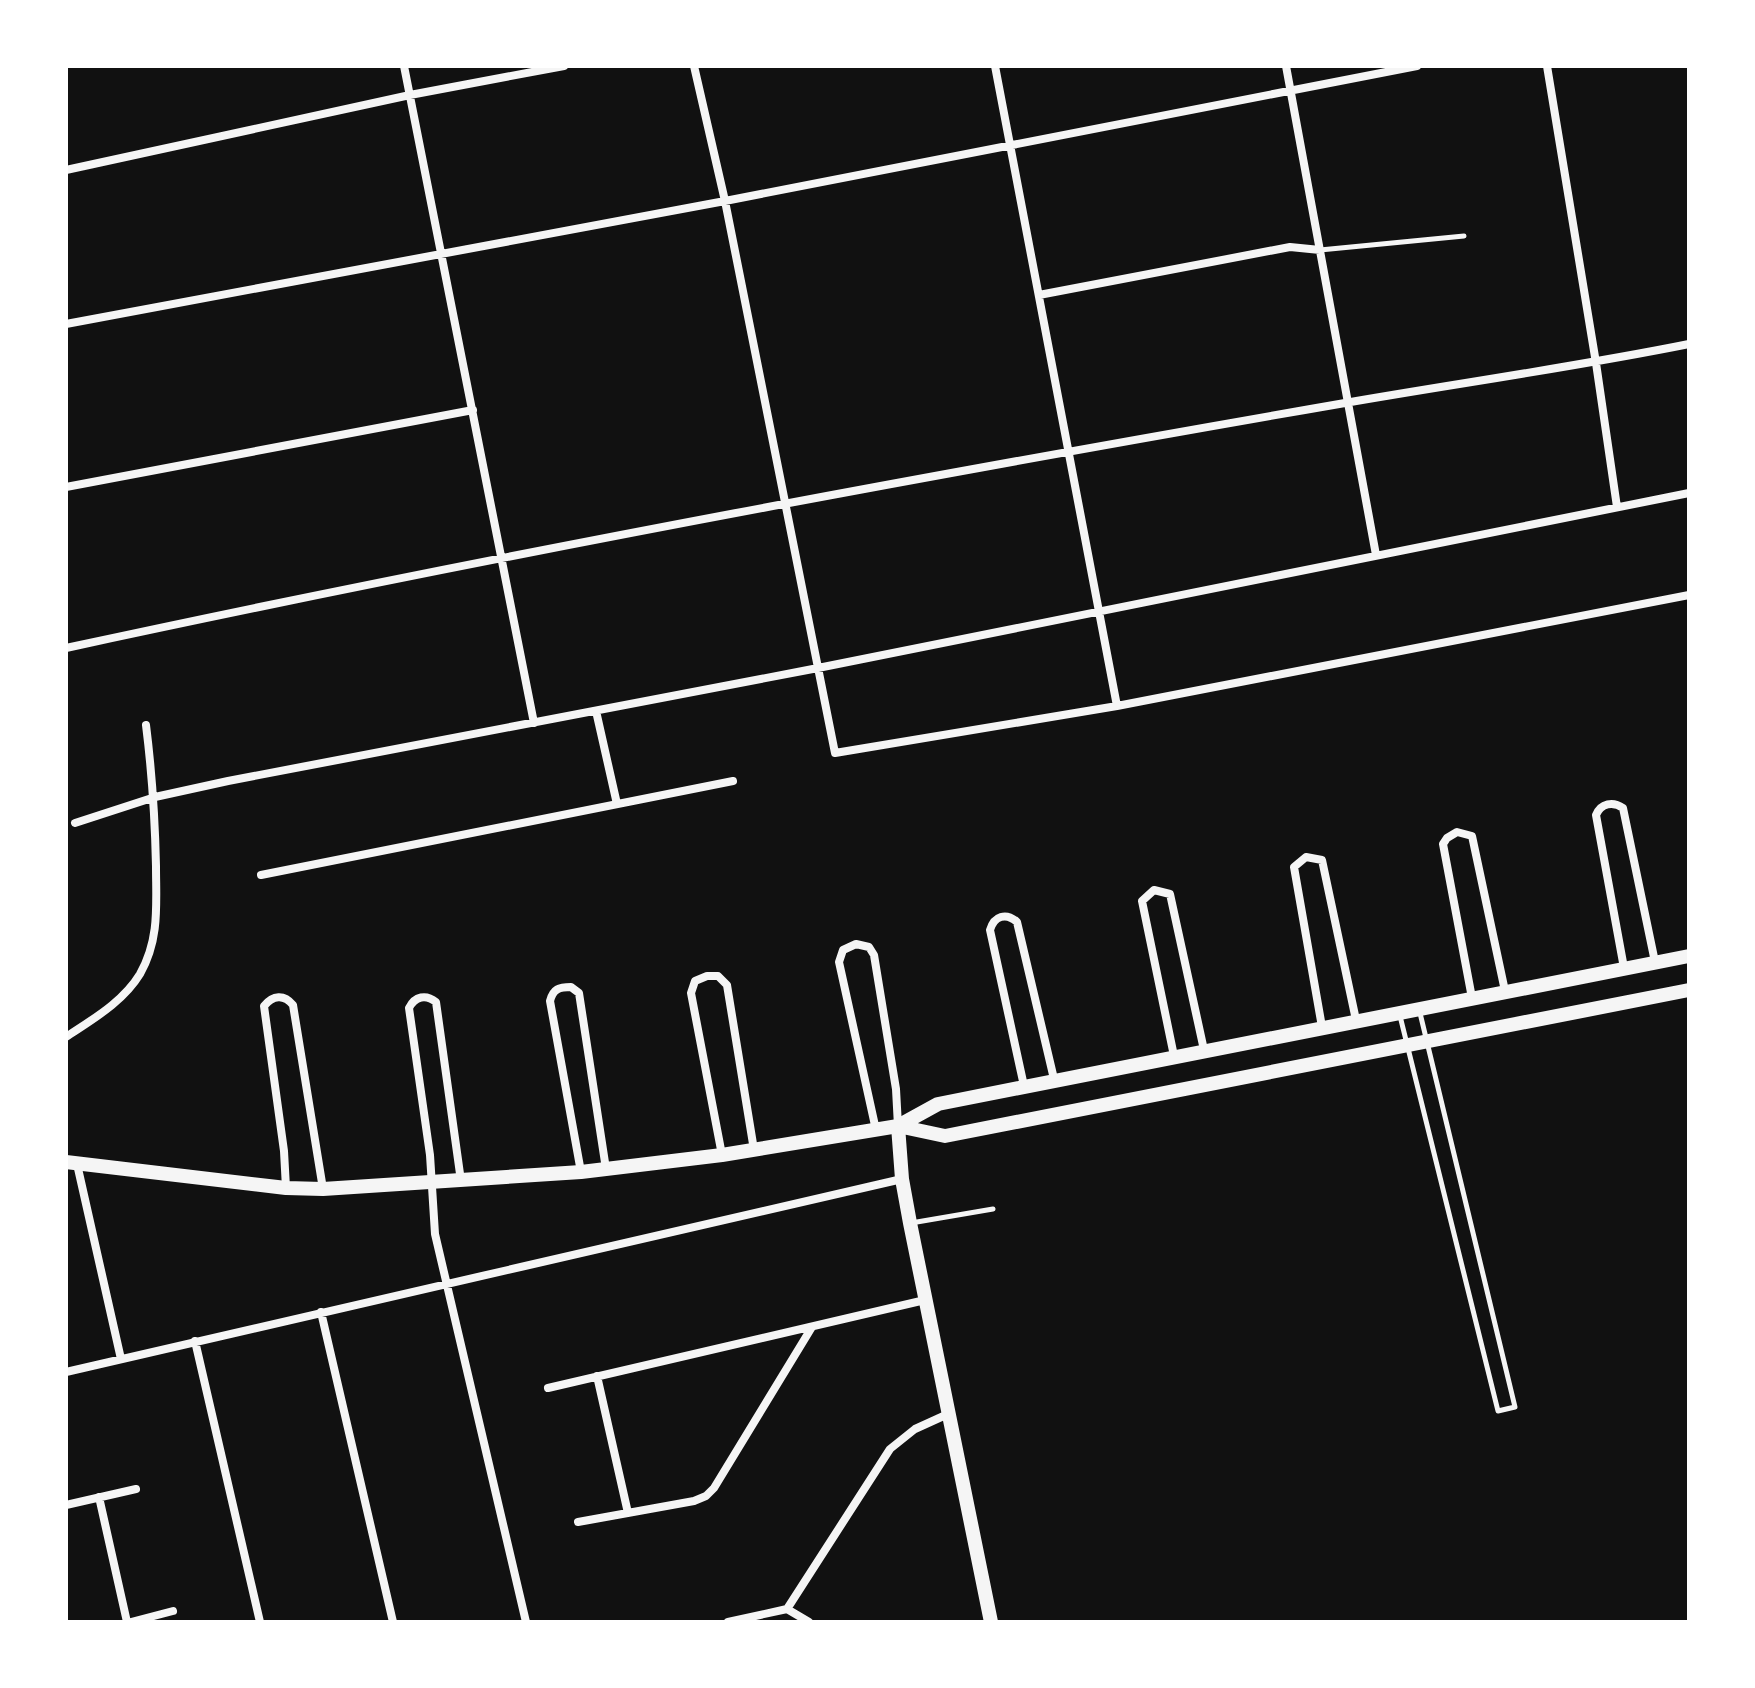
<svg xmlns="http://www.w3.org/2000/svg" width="1755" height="1688" viewBox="0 0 1755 1688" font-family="'Titillium Web',sans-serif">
	<rect width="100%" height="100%" fill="#111"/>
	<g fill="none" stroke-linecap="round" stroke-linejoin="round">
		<path stroke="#f5f5f5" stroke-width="5" d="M1320,250L1464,236
			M1400,1016L1498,1411L1515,1407L1420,1013
			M911,1223L993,1209"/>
		<path stroke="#f5f5f5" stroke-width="8" d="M404,66L534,723
			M694,66L725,201L835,753L1117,706L1689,595
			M995,66L1117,706
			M1286,66L1376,555
			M1547,66L1596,363L1617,507
			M66,170L410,95L564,66
			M1039,295L1290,247L1320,250
			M66,324L725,201L1417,66
			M66,487L473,410
			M66,648C490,556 918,477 1345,403C1460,383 1575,367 1689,344
			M596,711L617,804
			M75,823L155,797L228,781L818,668L1689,493
			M261,875L733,781
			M1624,968L1596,815C1601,803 1613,801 1623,808L1655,962
			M1472,998L1443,844L1447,838L1457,832L1472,836L1505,991
			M1322,1027L1294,867L1306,857L1322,860L1356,1020
			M66,1037C93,1019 123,1002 140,974C160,939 156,904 156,866C155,818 152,773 146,725
			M1174,1056L1142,901L1154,890L1170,894L1204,1050
			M1024,1086L990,930C994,916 1006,912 1017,922L1054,1079
			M876,1130L839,962L843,950L856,944L869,947L874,955L896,1089L898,1126
			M722,1155L691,993L695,981L707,976H718L727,985L754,1150
			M77,1164L121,1359
			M581,1172L550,1001C553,989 559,987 571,987L579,993L606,1169
			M461,1181L436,1002C426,994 415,996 409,1008L430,1155L435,1234L526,1622
			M286,1188L284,1151L264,1006C273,995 284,994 293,1005L323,1189
			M321,1312L393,1622
			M195,1341L260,1622
			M66,1372L902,1179
			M597,1376L628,1513
			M548,1388L925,1300
			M99,1497L127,1622
			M66,1505L136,1489
			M578,1522L694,1501L706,1496L714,1488L812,1327
			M787,1609L890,1449L915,1429L948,1414
			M131,1622L173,1611
			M728,1622L787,1609L809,1622"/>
		<path stroke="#f5f5f5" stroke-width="14" d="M898,1126L945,1136L1689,990
			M898,1126L902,1179L910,1223L991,1622
			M66,1162L286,1188L323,1189L581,1172L722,1155L898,1126L938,1104L1689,956"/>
	</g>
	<rect width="1755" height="1688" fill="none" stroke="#ffffff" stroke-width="136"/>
</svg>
